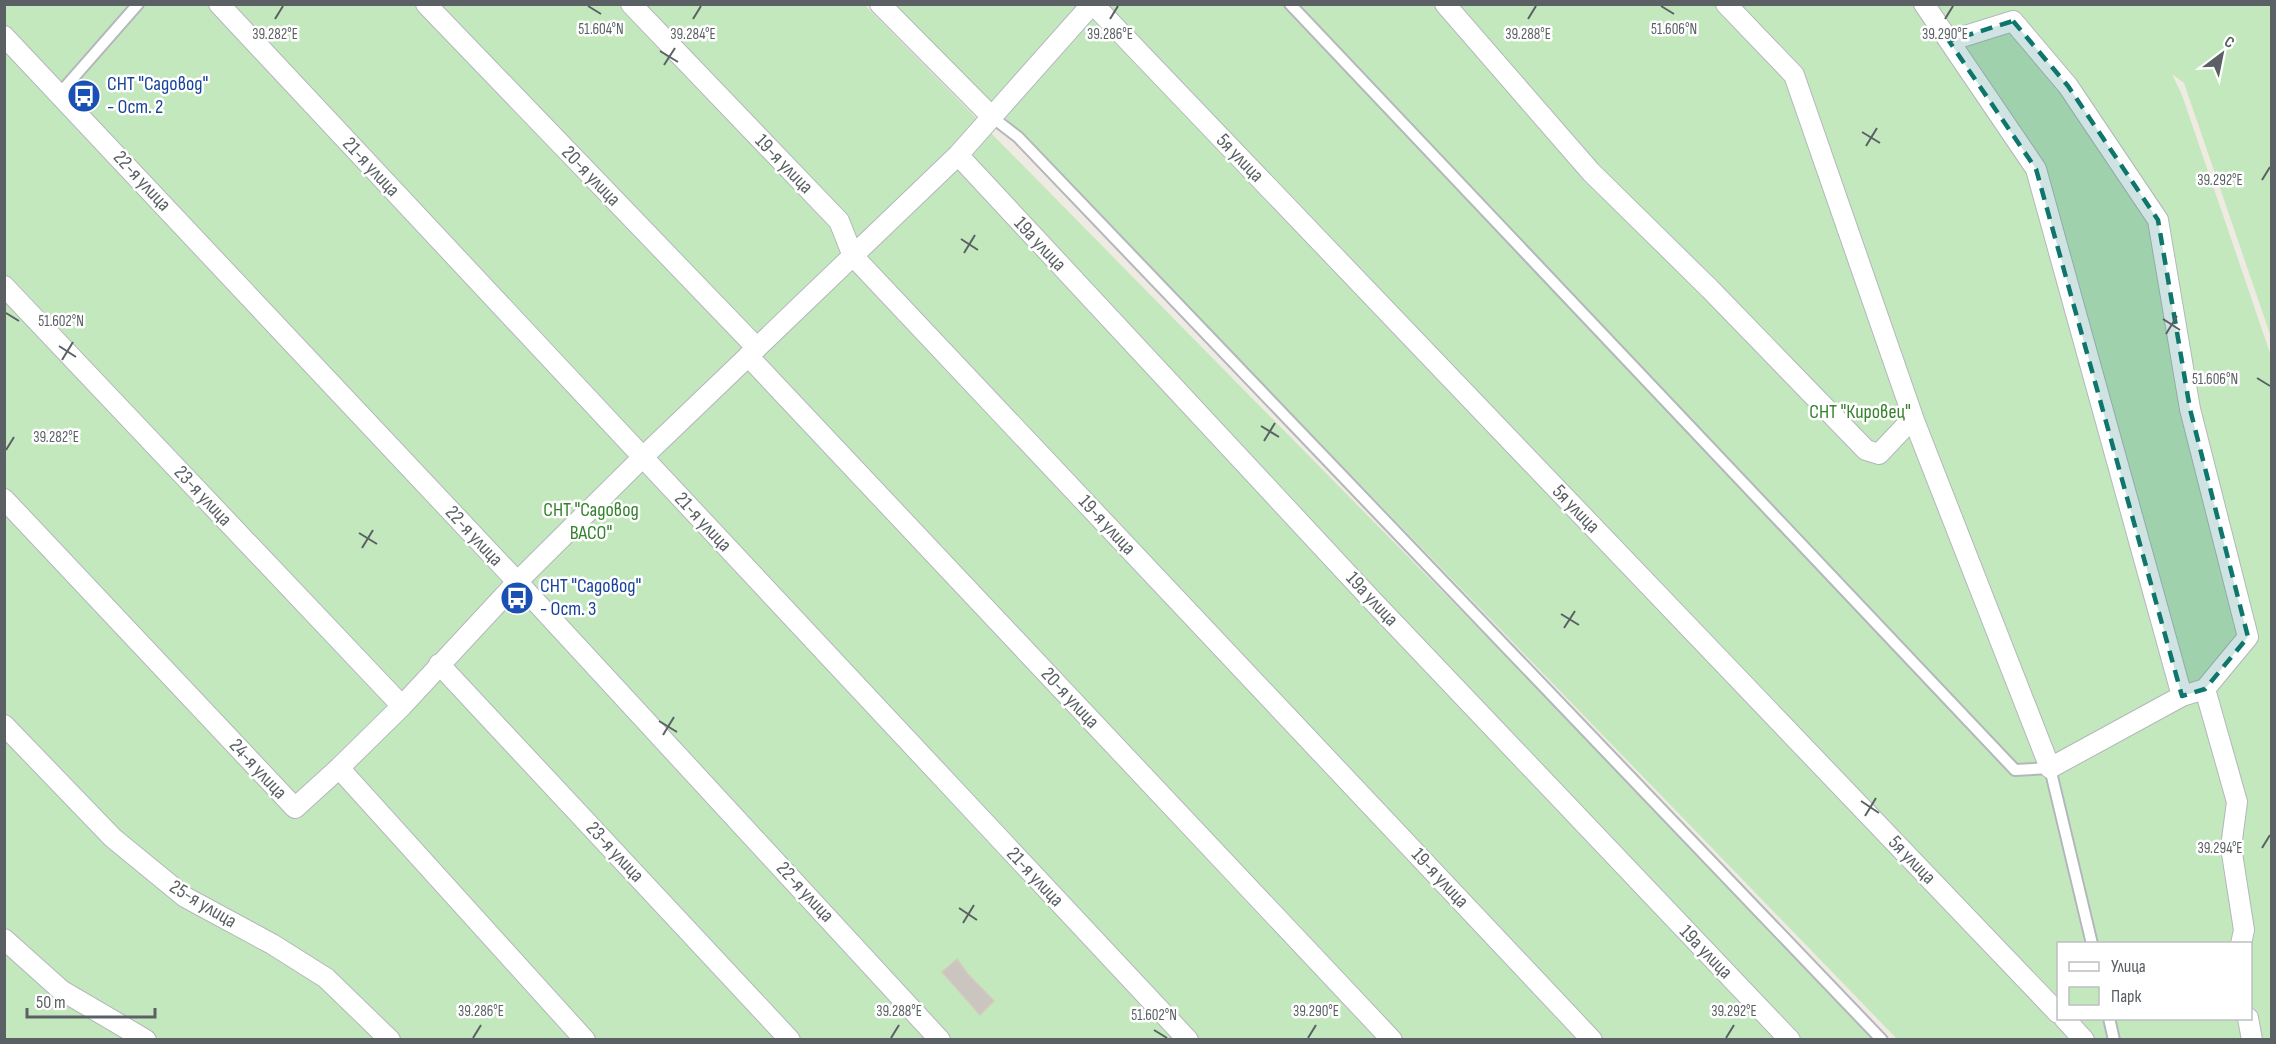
<svg xmlns="http://www.w3.org/2000/svg" width="2276" height="1044" viewBox="0 0 2276 1044" font-family="'Sofia Sans Condensed',sans-serif">
	<rect width="100%" height="100%" fill="#efeae2"/>
	<path fill="#c3e8bd" fill-rule="evenodd" d="M4,5H865L1883,1039L8,1040L5,1038Z
		M896,5H2271V337L2184,83L2172,74L2182,95L2271,356V1039H1897ZM2058,944H2250V1018H2058Z"/>
	<path fill="#cac5bf" stroke="#d4cbc0" stroke-width="1.5" d="M957,959L967,973L994,1001L980,1015L942,972Z"/>
	<g fill="none" stroke-linecap="round" stroke-linejoin="round">
		<defs>
			<path id="service" d="M1290,4L2015,770L2050,768L2092,944
				M60,93L138,4
				M992,117L1018,137L1882,1040
				M2109,1018L2114,1040"/>
			<path id="minor" d="M219,4L1188,1040
				M426,4L757,348
				M631,4L839,221L853,256L1592,1040
				M880,4L992,117
				M1093,4L2058,1013
				M1445,4L1591,172L1710,289L1866,450L1879,454L1913,418
				M1726,4L1794,75L1915,423L2050,768L2182,696L2205,689L2248,637L2190,409L2158,220L2068,86L2013,21L1949,41
				M1924,4L2036,169L2182,696
				M4,36L525,590L940,1040
				M958,155L1369,597L1790,1040
				M4,286L402,706
				M748,356L1392,1040
				M4,499L295,808L339,768L585,1040
				M439,664L790,1040
				M2205,689L2237,802L2231,847L2244,930L2241,944
				M4,725L113,838L185,897L272,944L326,978L390,1040
				M339,768L402,706L517,582L643,457L958,155L1092,4
				M4,939L61,990L146,1040
				M2064,1018L2084,1040
				M2248,1018L2252,1040"/>
		</defs>
		<use href="#service" stroke="#b3b7bb" stroke-width="14"/>
		<use href="#minor" stroke="#b3b7bb" stroke-width="22"/>
		<use href="#service" stroke="#fff" stroke-width="10"/>
		<use href="#minor" stroke="#fff" stroke-width="20"/>
	</g>
	<path fill="#0f766e" fill-opacity="0.2" stroke="#0f766e" stroke-width="4.5" stroke-dasharray="12 8" stroke-linejoin="round" d="M2013,21L2068,86L2158,220L2190,409L2248,637L2205,689L2182,696L2036,169L1949,41Z"/>
	<path fill="none" stroke="#5a6064" stroke-width="2" d="M588,6L601,14M1661,6L1674,14M275,19L283,6M693,19L701,6M1110,19L1118,6M1528,19L1536,6M1945,19L1953,6M660,51L678,62M664,65L675,48M1862,132L1880,143M1866,146L1877,128M2262,180L2270,167M961,239L978,250M964,253L975,235M6,313L19,321M2163,319L2180,330M2166,334L2177,316M59,346L76,357M62,360L73,342M2257,378L2270,386M1261,426L1279,437M1264,441L1275,423M6,450L14,437M359,533L377,544M362,548L373,530M1561,614L1579,625M1564,628L1575,611M659,721L677,732M663,735L674,717M1861,801L1879,813M1865,816L1876,798M2262,848L2270,835M959,908L977,920M963,923L974,905M1154,1030L1167,1038M473,1038L481,1025M891,1038L899,1025M1308,1038L1316,1025M1726,1038L1734,1025"/>
	<defs>
		<symbol id="bus-disc" viewBox="-11 -11 22 22"><circle r="9.5" fill="#1a4fb4" stroke="#fff"/><path d="M-5-6H5V4H4V6H2V4H-2V6H-4V4H-5ZM-3.5-4V0h7V-4ZM-3.5 1.2v1.5H-2V1.2ZM2 1.2v1.5H3.5V1.2Z" fill="#fff"/></symbol>
	</defs>
	<g fill-rule="evenodd">
		<use href="#bus-disc" x="65" y="77" width="38" height="38"/>
		<use href="#bus-disc" x="498" y="579" width="38" height="38"/>
	</g>
	<g text-anchor="middle" dominant-baseline="central" stroke-width="5" stroke-linejoin="round" paint-order="stroke">
		<g font-size="20" fill="#164399" stroke="#fff" text-anchor="start">
			<text x="107" y="84">СНТ "Садовод"<tspan x="107" dy="23">- Ост. 2</tspan></text>
			<text x="540" y="586">СНТ "Садовод"<tspan x="540" dy="23">- Ост. 3</tspan></text>
		</g>
		<g font-size="20" fill="#5a6064" stroke="#fff">
			<text transform="translate(1240 158) rotate(46)">5я улица</text>
			<text transform="translate(784 164) rotate(46)">19-я улица</text>
			<text transform="translate(371 167) rotate(47)">21-я улица</text>
			<text transform="translate(591 176) rotate(46)">20-я улица</text>
			<text transform="translate(142 181) rotate(47)">22-я улица</text>
			<text transform="translate(1040 244) rotate(47)">19а улица</text>
			<text transform="translate(203 496) rotate(47)">23-я улица</text>
			<text transform="translate(1576 509) rotate(46)">5я улица</text>
			<text transform="translate(703 522) rotate(47)">21-я улица</text>
			<text transform="translate(1107 525) rotate(47)">19-я улица</text>
			<text transform="translate(474 536) rotate(47)">22-я улица</text>
			<text transform="translate(1372 599) rotate(47)">19а улица</text>
			<text transform="translate(1070 698) rotate(47)">20-я улица</text>
			<text transform="translate(258 769) rotate(47)">24-я улица</text>
			<text transform="translate(615 852) rotate(47)">23-я улица</text>
			<text transform="translate(1912 860) rotate(46)">5я улица</text>
			<text transform="translate(1035 877) rotate(47)">21-я улица</text>
			<text transform="translate(1440 878) rotate(47)">19-я улица</text>
			<text transform="translate(805 892) rotate(47)">22-я улица</text>
			<text transform="translate(203 904) rotate(31)">25-я улица</text>
			<text transform="translate(1706 952) rotate(46)">19а улица</text>
		</g>
		<g font-size="20" fill="#35822d" stroke="#fff">
			<text x="1860" y="412">СНТ "Кировец"</text>
			<text x="591" y="510">СНТ "Садовод<tspan x="591" dy="23">ВАСО"</tspan></text>
		</g>
	</g>
	<g font-size="15" text-anchor="middle" fill="#5a6064" stroke="#fff" stroke-width="5" stroke-linejoin="round" paint-order="stroke">
		<text x="601" y="34">51.604°N</text>
		<text x="1674" y="34">51.606°N</text>
		<text x="275" y="39">39.282°E</text>
		<text x="693" y="39">39.284°E</text>
		<text x="1110" y="39">39.286°E</text>
		<text x="1528" y="39">39.288°E</text>
		<text x="1945" y="39">39.290°E</text>
		<text x="2220" y="185">39.292°E</text>
		<text x="61" y="326">51.602°N</text>
		<text x="2215" y="384">51.606°N</text>
		<text x="56" y="442">39.282°E</text>
		<text x="2220" y="853">39.294°E</text>
		<text x="481" y="1016">39.286°E</text>
		<text x="899" y="1016">39.288°E</text>
		<text x="1316" y="1016">39.290°E</text>
		<text x="1734" y="1016">39.292°E</text>
		<text x="1154" y="1020">51.602°N</text>
	</g>
	<rect width="2276" height="1044" fill="none" stroke="#5a6064" stroke-width="12"/>
	<rect x="2057" y="942" width="195" height="78" fill="#ffffff" stroke="#bdbfc1" stroke-width="1.5"/>
	<rect x="2069" y="962" width="30" height="9" fill="#ffffff" stroke="#bdbfc1" stroke-width="1.5"/>
	<text x="2111" y="972" font-size="18" fill="#5a6064">Улица</text>
	<rect x="2069" y="987" width="30" height="18" fill="#c3e8bd" stroke="#bdbfc1" stroke-width="1.5"/>
	<text x="2111" y="1002" font-size="18" fill="#5a6064">Парк</text>
	<g transform="translate(2222 54) rotate(32)" stroke="#ffffff" stroke-width="4.5" paint-order="stroke">
	<path d="M0-4.5L10 22L0 15L-10 22Z" fill="#5a6064"/>
	<text y="-9" font-size="16" font-weight="bold" text-anchor="middle" fill="#5a6064">С</text>
	</g>
	<path d="M27 1008v9h128v-9" fill="none" stroke="#5a6064" stroke-width="3"/>
	<text x="36" y="1008" font-size="18" fill="#5a6064" stroke="#ffffff" stroke-width="4.5" paint-order="stroke">50 m</text>
</svg>
